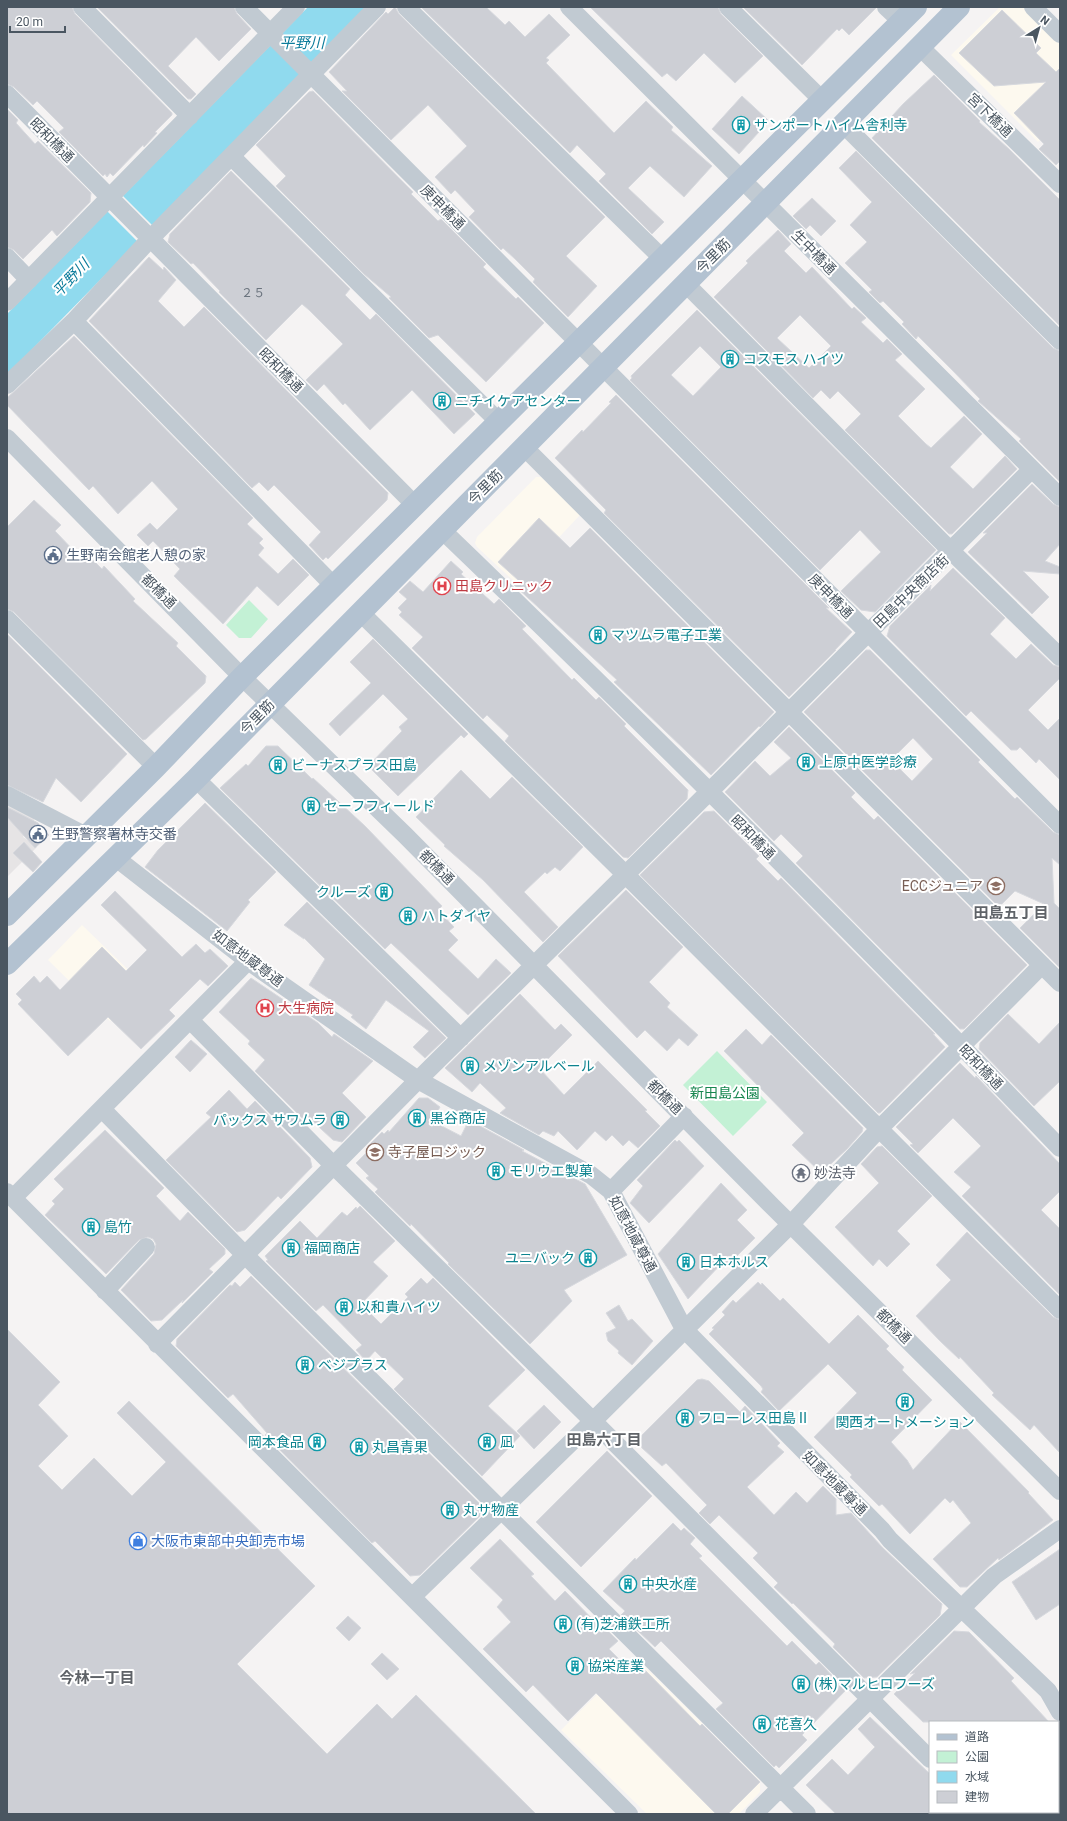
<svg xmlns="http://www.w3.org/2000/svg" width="1067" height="1821" viewBox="0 0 1067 1821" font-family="Roboto,'Noto Sans JP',sans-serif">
	<rect width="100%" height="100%" fill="#f5f3f3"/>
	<path fill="#fdf9ef" d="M1000,7H1023L1060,44V120L1038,142L951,55Z
		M536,477H541L580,515L516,583L477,547L475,543L477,537Z
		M82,925L144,985L110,1021L48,960Z
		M635,1657L760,1781V1792L739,1814H647L561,1730Z"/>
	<path fill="#e6e4e5" d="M7,804L36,817L23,837L37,847L7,877Z"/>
	<path fill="#c3f1d5" d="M249,600L268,619L251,638H239L226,625Z
		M717,1051L767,1102L733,1136L683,1085Z"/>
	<path fill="#90daee" d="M308,7H368L7,375V314Z"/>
	<path fill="#f5f3f3" d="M122,195L154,227L139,243L106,210Z"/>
	<path fill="#cdcfd5" stroke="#d7d9de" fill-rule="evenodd" d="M7,7H72L75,14L172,113V115L155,132L157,133L144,147L143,145L113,176L110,173L107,177L105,174L103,176L59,132L64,128L37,101L33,105L14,87L7,84Z
		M97,7H234L237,14L251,29L219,61L196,37L168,66L196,94L191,99H188Z
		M395,7L399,14L605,217L566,256L597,286L568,317L533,282L535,279L515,259L503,248L501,250L469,217L475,211L455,190L451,194L435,177L467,146L428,105L391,140L342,91H347L329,72L386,12L388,14Z
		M421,7H486L505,25L509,21L525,37L549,14L570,35L546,58L549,60L546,63L614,133L646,101L673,127L671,130L712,166L684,197L650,166L628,188L664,222L652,234L599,181L606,174L577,145L570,153Z
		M590,7H718L721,14L763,56L735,83L704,53L676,81L667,73L662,77Z
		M743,7H876V8L849,35L842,28L839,31L837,29L802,65Z
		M1002,10L1041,48L1036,53L1056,72L1060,68V161L1056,165L1039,149L1044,144L1014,113L1046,82L994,86L959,53Z
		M934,75L980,121L979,122L1009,149L1060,200V326L872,138L903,104Z
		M313,91L413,192L411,194L438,221L441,219L486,264L483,267L516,299L518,297L544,323L486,382L438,335L429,338L389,298L391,297L364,274L276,186L286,176L256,145L309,92Z
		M742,96L769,121L739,154L712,129Z
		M7,109L18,120L16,123L35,144L38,141L91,193L90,202L57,236L52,230L23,259L14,250L7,247Z
		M856,151L1053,348L1060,351V482L1019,441L1021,439L978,401L980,399L953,371L918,336L916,339L902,324L904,322L883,301L880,303L869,292L872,290L845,263L867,242L850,225L872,202L839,168Z
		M231,171L350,289L345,295L370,320L376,314L475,414L454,434L412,390L370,430L345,403L343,405L324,384L317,391L306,380L343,344L309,310L302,304L266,340L219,292L220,291L193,263L191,264L168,242L170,234Z
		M812,198L836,221L821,236L810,225L806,229L793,216Z
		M778,230L791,244L784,251L806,273L812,267L852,309L854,307L866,318L861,322L883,343L887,339L902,354L895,360L925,389L898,416L926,444L931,448L964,416L982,434L950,467L973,489L1005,456L1017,469L952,534H949L845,430L861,414L838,391L830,399L821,390L813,398L714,297L748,263L746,261ZM800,315L831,346L809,368L777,338Z
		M149,257L163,270L164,267L176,280L158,301L184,327L204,307L388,493L387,500L328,559L326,557L323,560L309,545L321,532L274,485L268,491L259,482L252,488L89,321Z
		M697,310L936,550L875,612L861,610L841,591L881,552L860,530L820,570L630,380L632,378L631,376ZM700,346L721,367L693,396L671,375Z
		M74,336L253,518L247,524L263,539L259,543L264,548L258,555L278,574L293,559L309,575L278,606L257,586L223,624L174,576L180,569L153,541L148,546L137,535L150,523L157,530L178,509L152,481L118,514L93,486L89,490L7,405V398Z
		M616,395L829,608H826L852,632L835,650H836L789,697L604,513L606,510L555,458L582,430L583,432L611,403L609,402Z
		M1032,484L1053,504L1060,507V544L1045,561L1060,567V574L1023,571L1049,597L1032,614L968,552L987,533H983Z
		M34,500L61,525L55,531L76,553L81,548L102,569L104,566L135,599L133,601L178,643L176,646L206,676L205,683L146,739L143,740L14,612L7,609V527Z
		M539,518L570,548L590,528L774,712L760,727L759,726L711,775L614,682L617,680L513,584L518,580L498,562Z
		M451,561L463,572L461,574L494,604L499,599L526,626L522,629L572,680L574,678L596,700L599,697L626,724L624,726L688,790L687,799L628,858L623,857L505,741L509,736L487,715L483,719L412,648L423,637L399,615L402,612L398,608L407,599L399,592L410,581L423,592Z
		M953,568L1005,618L990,634L1016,659L1031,644L1053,665L1060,667V678L1028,710L1048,730L1060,718V780L1039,759L1036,763L1020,747L1017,750H1011L971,711L966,716L887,636L890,626L931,585L930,591Z
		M7,634L127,754L81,802L56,778L43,802L7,785Z
		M373,639L468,734L464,738L461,735L398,796L368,766L402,731L399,727L408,719L383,694L340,736L329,724L371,683L350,662Z
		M866,650H870L980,760L978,762L1015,799L1017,797L1053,832L1060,835V865L1052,858L1054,903L1060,909V968L1020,928L1044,904L1015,891L999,907L804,712ZM913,738L933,759L912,781L891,760Z
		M789,727L855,793L851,797L874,820L878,816L1027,965L964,1029H960L796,863L803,856L781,834L774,841L725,792L755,761L770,776L791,758L774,742Z
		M266,746H278L312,779L313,778L365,826L442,906L438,910L454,927L449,931L458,940L448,950L478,979L496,959L511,973L468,1015L391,943L385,949L220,788L246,764L248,766Z
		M461,770L490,799L512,777L583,847L560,871L555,867L547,874L545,872L524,892L558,927L543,942L483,880L444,846L445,845L416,817Z
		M205,803L276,872L248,900L250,902L227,931L145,867L158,850Z
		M7,807L38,823L49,835L35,848L7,817Z
		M714,811L759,856L756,859L778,881L781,878L935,1034H933L945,1047L880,1113H878L640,875L704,812Z
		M24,842L42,862L33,872L13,853Z
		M626,890L683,947L649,982L670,1003L667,1007L698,1035L688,1046L679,1038L667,1051L645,1030L637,1038L558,956Z
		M115,891L182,957L196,944L205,953L210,949L228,966L208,986L200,979L169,1010L175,1016L141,1049L108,1017L68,1056L18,1004L22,1000L16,994L34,976L40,983L47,976L60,990L102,947L126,971L147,950L101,905Z
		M307,902L446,1038L425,1058L413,1047L429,1031L386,1000L366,1029L351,1017L353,1015L309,985L325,959L304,938V939L284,925Z
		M251,978L318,1023L332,1037L334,1034L373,1061L342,1093L366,1117L342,1142L333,1140L307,1116L303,1119L255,1071L265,1060L248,1044L250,1041L219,1012Z
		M520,994L555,1030L561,1024L572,1035L539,1068L564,1095L598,1061L647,1110L645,1111L660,1126L638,1148L629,1140L623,1146L612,1135L606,1141L595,1131L577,1150L558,1131L554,1136L543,1131L539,1135L500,1113L506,1108L480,1083L472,1092L445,1068Z
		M1008,1014L1039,1044L1060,1022V1081L1034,1106L979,1049L980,1043Z
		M746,1029L762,1045L771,1035L863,1128L862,1132L847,1149L821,1173L792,1145L804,1133L724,1051Z
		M191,1040L207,1054L190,1072L175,1057Z
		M960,1063L975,1078L976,1076L1060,1164V1191L1041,1210L1060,1229V1295L962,1196L971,1187L954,1172L981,1146L953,1118L918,1153L910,1145L913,1144L896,1127Z
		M229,1090L247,1109L255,1101L310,1158L312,1167L281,1199L278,1196L245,1230L237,1232L166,1160L211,1117L206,1113Z
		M419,1098H428L440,1107L432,1121L461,1136L469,1120L524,1150L522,1151L585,1184L627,1255L564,1290L572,1301L530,1344L448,1264L449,1263L411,1224L410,1226L375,1192L378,1189L366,1178L369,1176L356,1163L371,1148L367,1147L382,1132L384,1134L388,1130L389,1132Z
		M105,1130L164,1188L156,1196L180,1221L188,1212L225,1249V1254L209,1269L213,1272L182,1303L183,1300L162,1320L151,1321L121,1290L154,1254L156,1244L153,1239L148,1237L139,1240L106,1274L45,1215L55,1204L52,1201L64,1189L54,1179Z
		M675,1140L677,1142L679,1140L704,1166L649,1223L630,1203L643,1186L637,1180Z
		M882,1146L932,1196L897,1231L910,1244L887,1267L879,1259L873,1266L835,1227L879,1183L861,1164L877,1147Z
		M721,1183L747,1210L737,1220L755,1238L727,1266L723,1262L688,1299L658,1254Z
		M360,1206L395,1241L373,1262L388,1276L361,1304L381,1324L408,1297L405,1294L421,1278L427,1284L433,1278L525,1370L488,1406L520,1436L482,1476L394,1389L404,1379L375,1351L366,1361L356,1350L362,1345L323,1305L316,1311L266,1261L268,1260L265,1256L300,1221L317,1238L342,1212L347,1216L356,1207L357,1209Z
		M967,1232L1053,1317L1060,1320V1453L1034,1425L1030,1430L1005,1407L992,1395L994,1393L960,1357L959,1359L940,1341L916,1316L951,1280L936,1265Z
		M251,1276L484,1508L483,1513L420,1575L410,1576L375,1541L372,1543L265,1435L267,1433L233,1394L228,1398L176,1346L177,1339L230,1285L232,1286L235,1282L240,1287Z
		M758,1282L761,1285L762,1283L780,1301L783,1298L829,1344L858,1315L889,1346L886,1349L904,1367L902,1370L932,1400L891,1442L907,1460L913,1470L959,1421L1029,1492L1028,1493L1053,1520L999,1560L998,1558L967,1587H960L933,1559L971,1523L953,1500L950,1503L945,1498L910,1534L882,1504L879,1506L850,1477L852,1475L814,1437L857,1393L828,1364L779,1411L761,1392L763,1389L761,1386L709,1334L714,1329L712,1328L725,1315L722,1312L733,1300L736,1303Z
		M619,1305L628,1321L632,1319L653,1341L632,1365L618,1353L619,1351L608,1341L606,1333L616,1328L606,1313Z
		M7,1329L60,1382L38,1405L68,1436L38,1466L62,1490L94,1458L132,1496L166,1462L117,1413L129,1401L315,1586L237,1664L327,1754L377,1704L392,1719L416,1695L536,1814H7Z
		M702,1379L709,1381L740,1412L745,1406L780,1443L777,1446L784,1452L747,1487L774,1515L796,1492L807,1503L823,1486L836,1499V1515L851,1513L883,1548L942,1604L940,1615L877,1677L864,1678L833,1647L835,1644L793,1603L792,1604L774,1587L778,1583L753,1558L758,1553L719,1515L710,1524L699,1513L707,1505L666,1463L662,1466L642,1448L640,1440L642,1435L697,1380Z
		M544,1405L561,1422L534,1449L517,1431Z
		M607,1451L652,1496L581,1567L536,1522Z
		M673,1523L681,1531L684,1528L695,1538L690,1544L702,1556L699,1558L787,1646L792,1641L816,1665L819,1662L846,1690L802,1735L807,1740L779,1768L776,1765L774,1767L716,1709L723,1703L661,1641L655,1647L621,1615L625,1611L603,1591L635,1558L636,1560Z
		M500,1539L534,1574L531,1576L555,1601L565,1591L605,1632L607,1630L618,1641L609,1649L633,1673L640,1665L700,1726L702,1724L760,1782L728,1814H716L596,1693L568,1721L533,1685L526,1692L483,1649L511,1622L497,1607L503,1600L470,1568Z
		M1060,1549V1604L1036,1620L1012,1582Z
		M348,1616L361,1628L349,1641L336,1628Z
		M954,1631L969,1632L1014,1678L1011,1681L1049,1722H923L894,1694L915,1673L910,1674Z
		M382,1653L399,1669L387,1680L371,1664Z
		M870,1717L930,1774V1814H836L806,1785L832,1759L848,1775L875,1747L858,1729Z"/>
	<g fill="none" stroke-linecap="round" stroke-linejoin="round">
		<path stroke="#c1cad2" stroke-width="18" d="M82,7L190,116
			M244,7L1060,825
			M406,7L663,259
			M569,7L1060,497
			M728,7L822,100
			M886,7L902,22
			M1033,7L1060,34
			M920,47L1060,184
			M7,94L416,506
			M843,124L1060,341
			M231,156L499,422
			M7,257L29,280
			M686,284L951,551L1060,657
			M7,302L296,7
			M74,321L334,586
			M7,385L74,321L150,239L377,7
			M7,438L242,677L405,835L773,1207L1060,1491
			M524,447L1060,983
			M442,530C652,732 858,938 1060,1148
			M360,612L626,875L1060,1310
			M7,619L156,767
			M196,779L461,1038
			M7,795L86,836
			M116,858L248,961L418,1080L591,1175L611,1191L684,1329L882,1530L890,1540L1048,1691L1060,1712
			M190,1020L334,1166L593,1421L930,1759
			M102,1109L244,1254L807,1814
			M611,1191L684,1116
			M7,1192L629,1814
			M13,1198L248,961
			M105,1291L146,1247
			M157,1344L418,1080L709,792L1032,469
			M412,1597L593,1421L791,1224L879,1129L1042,965
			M983,1812L985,1814
			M754,1814L994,1576L1060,1529"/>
		<path stroke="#b3c2d1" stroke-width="22" d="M7,915L156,767L242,677L916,7
			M7,964L196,779L959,7"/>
	</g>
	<defs>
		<symbol id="building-ring" viewBox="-11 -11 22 22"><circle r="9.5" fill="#fff" stroke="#0f9aa8" stroke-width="1.5"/><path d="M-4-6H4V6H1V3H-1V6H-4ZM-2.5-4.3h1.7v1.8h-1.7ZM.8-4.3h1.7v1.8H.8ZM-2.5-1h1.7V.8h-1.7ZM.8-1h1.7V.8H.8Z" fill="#0f9aa8"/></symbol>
		<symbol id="civic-ring" viewBox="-11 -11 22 22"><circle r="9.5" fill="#fff" stroke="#5c6f8a" stroke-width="1.5"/><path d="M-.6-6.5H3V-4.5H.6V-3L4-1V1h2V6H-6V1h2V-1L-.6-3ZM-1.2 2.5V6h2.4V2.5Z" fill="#5c6f8a"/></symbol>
		<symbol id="hospital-ring" viewBox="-11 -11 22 22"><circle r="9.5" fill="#fff" stroke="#e0444e" stroke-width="1.5"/><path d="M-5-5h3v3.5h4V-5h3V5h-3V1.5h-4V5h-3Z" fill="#e0444e"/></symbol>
		<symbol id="school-ring" viewBox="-11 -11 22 22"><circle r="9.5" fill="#fff" stroke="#8d6e63" stroke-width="1.5"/><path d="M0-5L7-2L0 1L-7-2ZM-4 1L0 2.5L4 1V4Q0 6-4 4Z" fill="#8d6e63"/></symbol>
		<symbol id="temple-ring" viewBox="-11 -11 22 22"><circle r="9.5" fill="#fff" stroke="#6b7280" stroke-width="1.5"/><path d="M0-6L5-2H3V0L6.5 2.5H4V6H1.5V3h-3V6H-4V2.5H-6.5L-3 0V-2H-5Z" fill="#6b7280"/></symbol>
		<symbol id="shop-ring" viewBox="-11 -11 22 22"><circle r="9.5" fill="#fff" stroke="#3f7fe0" stroke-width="1.5"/><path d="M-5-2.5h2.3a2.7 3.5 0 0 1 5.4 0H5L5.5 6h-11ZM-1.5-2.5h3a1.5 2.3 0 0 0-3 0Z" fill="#3f7fe0"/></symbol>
	</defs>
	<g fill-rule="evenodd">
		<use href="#building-ring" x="731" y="115" width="20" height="20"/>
		<use href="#building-ring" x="720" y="349" width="20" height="20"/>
		<use href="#building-ring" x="432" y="391" width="20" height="20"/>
		<use href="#civic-ring" x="43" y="545" width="20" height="20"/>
		<use href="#hospital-ring" x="432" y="576" width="20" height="20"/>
		<use href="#building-ring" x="588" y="625" width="20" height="20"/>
		<use href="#building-ring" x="796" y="752" width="20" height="20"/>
		<use href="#building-ring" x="268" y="755" width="20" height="20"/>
		<use href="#building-ring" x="301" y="796" width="20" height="20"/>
		<use href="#civic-ring" x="28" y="824" width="20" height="20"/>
		<use href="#school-ring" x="986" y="876" width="20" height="20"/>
		<use href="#building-ring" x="374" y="882" width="20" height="20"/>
		<use href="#building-ring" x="398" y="906" width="20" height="20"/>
		<use href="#hospital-ring" x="255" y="998" width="20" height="20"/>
		<use href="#building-ring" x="460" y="1056" width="20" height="20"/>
		<use href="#building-ring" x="407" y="1108" width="20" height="20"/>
		<use href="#building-ring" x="330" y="1110" width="20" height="20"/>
		<use href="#school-ring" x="365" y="1142" width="20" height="20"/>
		<use href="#building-ring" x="486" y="1161" width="20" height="20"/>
		<use href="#temple-ring" x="791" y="1163" width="20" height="20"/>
		<use href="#building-ring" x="81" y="1217" width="20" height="20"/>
		<use href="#building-ring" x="281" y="1238" width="20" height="20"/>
		<use href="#building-ring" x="578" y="1248" width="20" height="20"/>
		<use href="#building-ring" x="676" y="1252" width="20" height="20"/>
		<use href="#building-ring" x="334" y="1297" width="20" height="20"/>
		<use href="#building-ring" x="295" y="1355" width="20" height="20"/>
		<use href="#building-ring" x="895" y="1392" width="20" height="20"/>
		<use href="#building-ring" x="675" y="1408" width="20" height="20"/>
		<use href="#building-ring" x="307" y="1432" width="20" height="20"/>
		<use href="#building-ring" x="477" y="1432" width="20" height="20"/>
		<use href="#building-ring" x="349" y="1437" width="20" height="20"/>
		<use href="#building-ring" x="440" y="1500" width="20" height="20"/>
		<use href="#shop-ring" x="128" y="1531" width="20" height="20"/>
		<use href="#building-ring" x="618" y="1574" width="20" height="20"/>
		<use href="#building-ring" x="553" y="1614" width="20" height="20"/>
		<use href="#building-ring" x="565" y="1656" width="20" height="20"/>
		<use href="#building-ring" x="791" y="1674" width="20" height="20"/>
		<use href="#building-ring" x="752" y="1714" width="20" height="20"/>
	</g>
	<g text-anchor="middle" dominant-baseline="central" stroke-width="4" stroke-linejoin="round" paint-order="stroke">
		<g font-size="12" fill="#6b747e">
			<text x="253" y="293">２５</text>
		</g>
		<g font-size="14" fill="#4a5661" stroke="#fff">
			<text transform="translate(990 115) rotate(44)">宮下橋通</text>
			<text transform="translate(52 140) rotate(45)">昭和橋通</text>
			<text transform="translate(443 207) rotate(45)">庚申橋通</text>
			<text transform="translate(814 252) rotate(45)">生中橋通</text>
			<text transform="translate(713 256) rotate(-45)">今里筋</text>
			<text transform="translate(281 370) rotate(45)">昭和橋通</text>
			<text transform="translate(485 487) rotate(-45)">今里筋</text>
			<text transform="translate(159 591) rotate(45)">都橋通</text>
			<text transform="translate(911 591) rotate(-44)">田島中央商店街</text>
			<text transform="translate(831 596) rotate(45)">庚申橋通</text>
			<text transform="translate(257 717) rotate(-46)">今里筋</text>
			<text transform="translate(753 837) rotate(45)">昭和橋通</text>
			<text transform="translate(437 867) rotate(45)">都橋通</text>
			<text transform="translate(248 958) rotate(37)">如意地蔵尊通</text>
			<text transform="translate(981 1067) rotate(46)">昭和橋通</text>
			<text transform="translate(665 1097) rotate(44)">都橋通</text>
			<text transform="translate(633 1234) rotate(62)">如意地蔵尊通</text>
			<text transform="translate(894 1326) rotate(45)">都橋通</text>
			<text transform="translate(835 1483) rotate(45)">如意地蔵尊通</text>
		</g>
		<g font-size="14" fill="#0d838f" stroke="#fff" text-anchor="start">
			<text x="754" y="125">サンポートハイム舎利寺</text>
			<text x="743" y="359">コスモス ハイツ</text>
			<text x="455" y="401">ニチイケアセンター</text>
			<text x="611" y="635">マツムラ電子工業</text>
			<text x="819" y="762">上原中医学診療</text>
			<text x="291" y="765">ビーナスプラス田島</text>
			<text x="324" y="806">セーフフィールド</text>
			<text x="371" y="892" text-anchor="end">クルーズ</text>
			<text x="421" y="916">ハトダイヤ</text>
			<text x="483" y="1066">メゾンアルベール</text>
			<text x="430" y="1118">黒谷商店</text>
			<text x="327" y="1120" text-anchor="end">パックス サワムラ</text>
			<text x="509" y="1171">モリウエ製菓</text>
			<text x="104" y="1227">島竹</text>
			<text x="304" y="1248">福岡商店</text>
			<text x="575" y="1258" text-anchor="end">ユニバック</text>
			<text x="699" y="1262">日本ホルス</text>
			<text x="357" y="1307">以和貴ハイツ</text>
			<text x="318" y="1365">ベジプラス</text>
			<text x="698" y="1418">フローレス田島Ⅱ</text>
			<text x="905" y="1422" text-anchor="middle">関西オートメーション</text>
			<text x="304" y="1442" text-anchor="end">岡本食品</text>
			<text x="500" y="1442">凪</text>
			<text x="372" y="1447">丸昌青果</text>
			<text x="463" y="1510">丸サ物産</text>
			<text x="641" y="1584">中央水産</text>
			<text x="576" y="1624">(有)芝浦鉄工所</text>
			<text x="588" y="1666">協栄産業</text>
			<text x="814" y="1684">(株)マルヒロフーズ</text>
			<text x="775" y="1724">花喜久</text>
		</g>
		<g font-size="14" fill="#4e5e75" stroke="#fff" text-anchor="start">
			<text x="66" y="555">生野南会館老人憩の家</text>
			<text x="51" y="834">生野警察署林寺交番</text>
		</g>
		<g font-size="14" fill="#be3a42" stroke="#fff" text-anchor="start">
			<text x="455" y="586">田島クリニック</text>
			<text x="278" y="1008">大生病院</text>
		</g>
		<g font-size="14" fill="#785e54" stroke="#fff" text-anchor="end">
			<text x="983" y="886">ECCジュニア</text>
			<text x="388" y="1152" text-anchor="start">寺子屋ロジック</text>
		</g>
		<g font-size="14" fill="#17864f" stroke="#fff">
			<text x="725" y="1093">新田島公園</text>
		</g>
		<g font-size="14" fill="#5b616d" stroke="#fff" text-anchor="start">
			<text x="814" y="1173">妙法寺</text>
		</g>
		<g font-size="14" fill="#366cbe" stroke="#fff" text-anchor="start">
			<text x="151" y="1541">大阪市東部中央卸売市場</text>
		</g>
		<g font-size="15" font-style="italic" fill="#0c7c9b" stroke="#fff">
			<text x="302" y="43">平野川</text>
			<text transform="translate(71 278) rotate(-46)">平野川</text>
		</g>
		<g font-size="15" font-weight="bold" fill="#5f6368" stroke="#fff">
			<text x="1011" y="913">田島五丁目</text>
			<text x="604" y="1440">田島六丁目</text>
			<text x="97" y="1678">今林一丁目</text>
		</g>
	</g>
	<rect width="1067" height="1821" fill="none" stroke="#4a5661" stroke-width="16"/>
	<rect x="929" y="1721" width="130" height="92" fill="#ffffff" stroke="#b7bbc0"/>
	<rect x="937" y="1734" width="20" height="6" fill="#b3c2d1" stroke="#b7bbc0"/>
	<text x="965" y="1741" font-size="12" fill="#4a5661">道路</text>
	<rect x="937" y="1751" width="20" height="12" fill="#c3f1d5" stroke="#b7bbc0"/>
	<text x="965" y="1761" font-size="12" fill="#4a5661">公園</text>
	<rect x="937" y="1771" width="20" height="12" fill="#90daee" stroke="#b7bbc0"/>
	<text x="965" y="1781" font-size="12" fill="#4a5661">水域</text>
	<rect x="937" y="1791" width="20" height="12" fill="#cdcfd5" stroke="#b7bbc0"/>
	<text x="965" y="1801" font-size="12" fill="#4a5661">建物</text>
	<g transform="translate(1039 28) rotate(37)" stroke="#ffffff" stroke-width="3" paint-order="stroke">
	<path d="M0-3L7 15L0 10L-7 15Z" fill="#4a5661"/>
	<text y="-6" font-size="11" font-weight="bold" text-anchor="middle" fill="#4a5661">N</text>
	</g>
	<path d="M10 26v6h55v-6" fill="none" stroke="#4a5661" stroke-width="2"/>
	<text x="16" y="26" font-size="12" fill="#4a5661" stroke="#ffffff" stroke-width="3" paint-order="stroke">20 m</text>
</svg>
